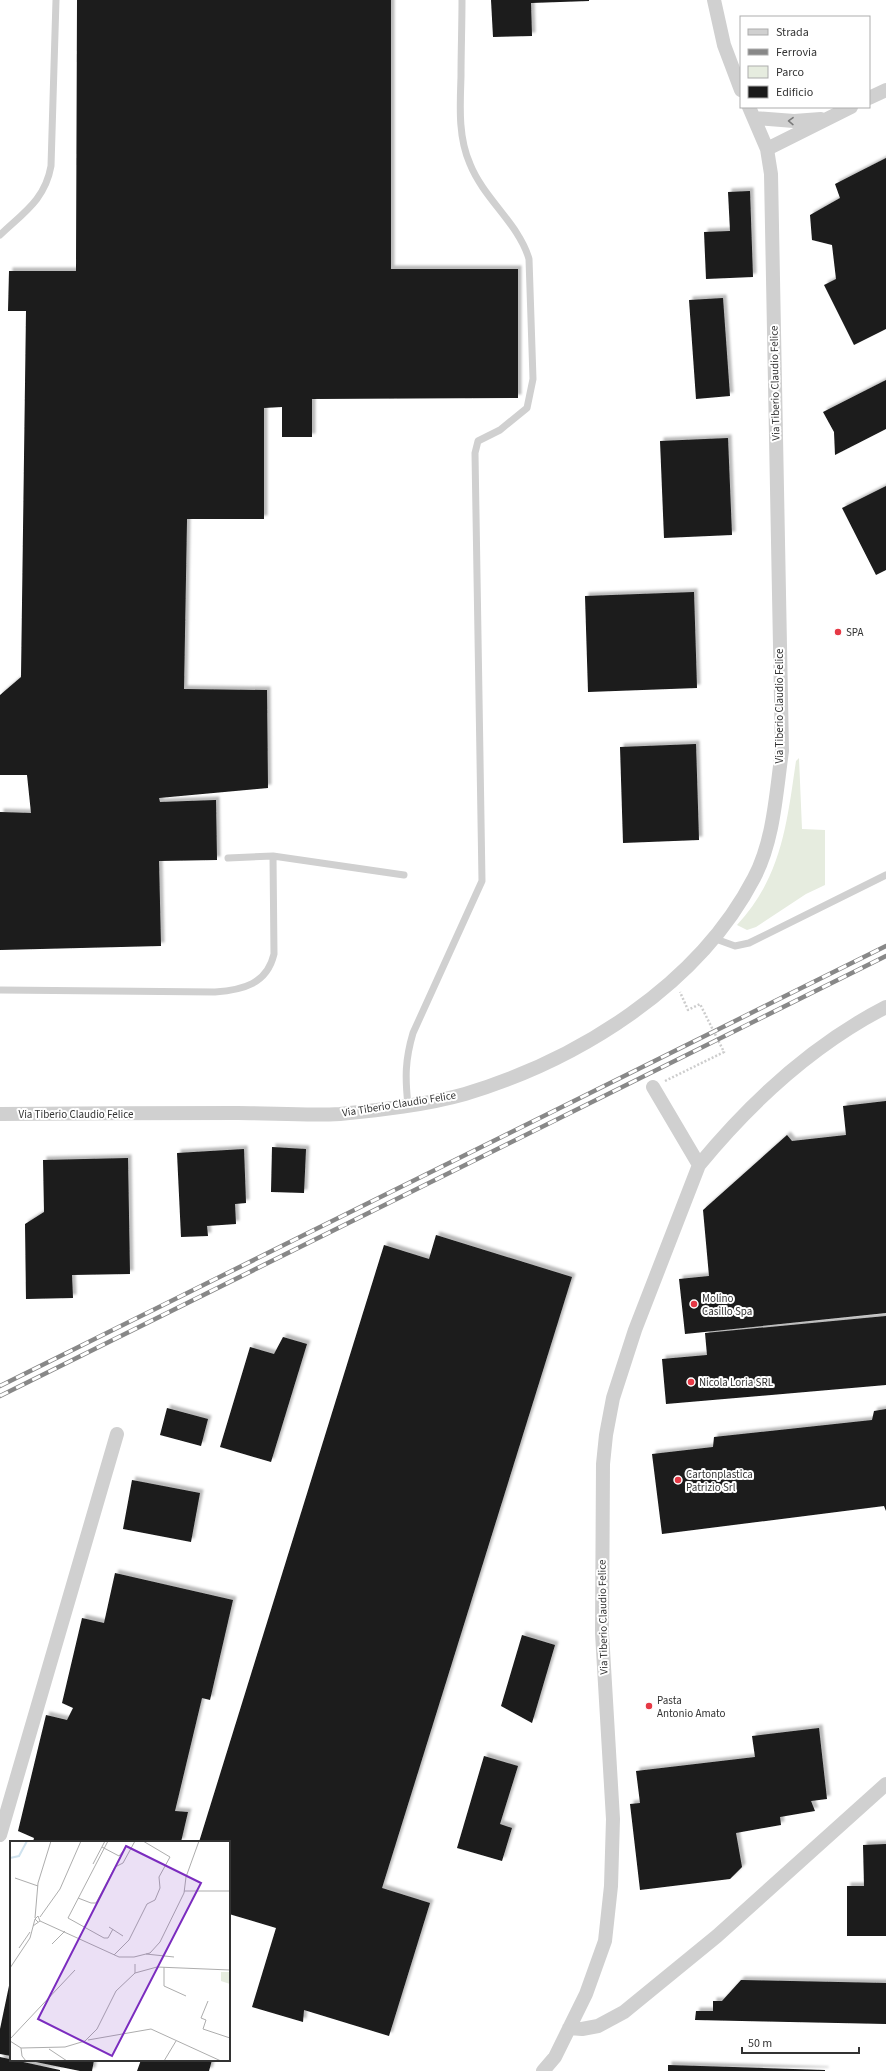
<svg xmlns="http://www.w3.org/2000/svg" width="886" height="2071" viewBox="0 0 886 2071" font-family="'Source Sans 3',sans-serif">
	<defs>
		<filter id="shadow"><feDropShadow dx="3.5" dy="-3.5" stdDeviation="1" flood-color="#0004"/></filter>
	</defs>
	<rect width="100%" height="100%" fill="#fff"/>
	<path fill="#e6ecdf" d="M799,758L802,829L825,830V885L806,894L756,927L747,930L737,925C782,877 787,822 796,761Z"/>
	<path fill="#1a1a1a" filter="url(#shadow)" d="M77,0H391V269H518V398L312,399V437H282V407L264,408V519H187L184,689L267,690L268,788L159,798L160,802L216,800L217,860L159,861L161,946L0,950V812L31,813L27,775H0V695L21,677L26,311H8L9,271H76Z
		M491,0H589V1L531,3L532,36L493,37Z
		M886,158V329L854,345L824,285L836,279L832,245L812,240L810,215L840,198L835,184Z
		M750,191L753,277L706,279L704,232L730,231L728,192Z
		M723,298L730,396L696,399L689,300Z
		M886,380V429L835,455L834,432L823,412Z
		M728,438L732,535L664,538L660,441Z
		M886,486V570L876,575L842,508Z
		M694,592L697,688L588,692L585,596Z
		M696,744L699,840L623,843L620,747Z
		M886,1101V1313L685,1334L679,1279L709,1276L703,1210L787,1135L792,1141L846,1135L843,1106Z
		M272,1147L306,1149L304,1193L271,1192Z
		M244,1149L246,1203L235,1204L236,1224L207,1226L208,1236L181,1237L177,1153Z
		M128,1158L130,1274L72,1275L73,1298L26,1299L25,1224L44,1212L43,1160Z
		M436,1235L572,1277L382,1888L430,1903L389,2036L304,2010L303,2022L252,2007L276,1928L229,1914V1842H199L384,1245L429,1259Z
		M886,1316V1385L666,1404L662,1359L707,1355L705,1333Z
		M283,1337L307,1344L271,1462L220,1447L250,1347L274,1354Z
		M167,1408L208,1419L201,1446L160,1435Z
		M886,1409V1511L884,1506L662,1534L652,1454L713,1447L714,1437L872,1420L874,1411Z
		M132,1480L200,1493L191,1542L123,1529Z
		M115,1573L233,1600L210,1700L202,1698L175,1811L188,1812L181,1842H33L34,1838L18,1831L46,1715L67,1720L73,1708L62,1703L82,1618L104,1623Z
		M522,1635L555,1645L532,1723L501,1706Z
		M819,1728L827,1799L811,1801L815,1811L780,1817L781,1825L736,1833L742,1867L730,1879L640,1890L630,1804L640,1803L636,1771L755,1757L752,1736Z
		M484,1756L518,1766L500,1824L512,1828L502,1861L457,1848Z
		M886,1844V1936H847V1886H864L863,1845Z
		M741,1980L886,1983V2024L695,2020L696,2011H713V2001H722Z
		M10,1981H11V2056L0,2054V2029Z
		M0,2057L60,2070V2071H0Z
		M94,2060L92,2071H80L31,2061Z
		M141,2060H212L209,2071H137Z
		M668,2065L825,2070V2071H668Z"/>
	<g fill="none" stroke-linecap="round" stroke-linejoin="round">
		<path stroke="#cdcdcd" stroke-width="2.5" stroke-dasharray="2 2" stroke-linecap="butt" d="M665,1081L724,1052L700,1004L688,1010L680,992"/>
		<path stroke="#d0d0d0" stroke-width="7" d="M0,235C23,213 45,200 51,166L56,0
			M228,858L273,856L404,875
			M713,938L735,946L749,943L886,875
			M0,990L215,992C243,990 267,984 274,954L273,856
			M408,1105C405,1078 405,1060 413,1033L482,881L475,453L478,441L500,430L527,408L533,379L529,259C519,224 484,199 470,164C458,137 460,106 461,77C461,51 462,26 462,0"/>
		<path stroke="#d0d0d0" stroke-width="14" d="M714,0L724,45L741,90
			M869,98L886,90
			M754,118L794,121L821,119
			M767,149L851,107
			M0,1114C79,1113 159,1113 238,1113C271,1113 308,1116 340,1114C381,1110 426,1105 465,1094C578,1060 698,986 754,878C774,840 776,793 782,751L771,174L767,149L749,107
			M699,1165C750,1103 814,1044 886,1007
			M0,1835L117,1434
			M569,2028L582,2029L598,2026L624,2012L717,1936L886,1784
			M543,2071L555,2057L586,1994L605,1941L611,1886L613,1819L602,1633L603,1464L606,1435L613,1398L635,1330L699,1165L653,1087"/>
		<defs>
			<path id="rail" d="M0,1386L886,946
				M0,1396L886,956"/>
		</defs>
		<use href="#rail" stroke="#888" stroke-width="4.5"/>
		<use href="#rail" stroke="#fff" stroke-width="3" stroke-dasharray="9" stroke-linecap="butt"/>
	</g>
	<defs><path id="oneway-chevron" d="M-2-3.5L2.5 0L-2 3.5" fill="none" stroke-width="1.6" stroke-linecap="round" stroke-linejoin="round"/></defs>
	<use stroke="#7a7a7a" href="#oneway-chevron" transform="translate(791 121) rotate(-179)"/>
	<g fill="#e63946" stroke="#fff" stroke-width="1.5">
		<circle cx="838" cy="632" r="4"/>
		<circle cx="694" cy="1304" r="4"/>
		<circle cx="691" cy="1382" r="4"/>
		<circle cx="678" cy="1480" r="4"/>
		<circle cx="649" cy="1706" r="4"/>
	</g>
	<g text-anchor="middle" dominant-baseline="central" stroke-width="4" stroke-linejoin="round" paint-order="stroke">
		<g font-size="11" fill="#333" stroke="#fff">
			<text transform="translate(775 383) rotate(-91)">Via Tiberio Claudio Felice</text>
			<text transform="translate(779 706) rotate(-90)">Via Tiberio Claudio Felice</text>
			<text transform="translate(399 1104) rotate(-9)">Via Tiberio Claudio Felice</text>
			<text x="76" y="1114">Via Tiberio Claudio Felice</text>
			<text transform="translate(603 1617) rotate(-91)">Via Tiberio Claudio Felice</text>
		</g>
		<g font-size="11" fill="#333" stroke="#fff" text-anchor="start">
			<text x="846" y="632">SPA</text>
			<text x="702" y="1298">Molino<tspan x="702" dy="13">Casillo Spa</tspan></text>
			<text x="699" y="1382">Nicola Loria SRL</text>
			<text x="686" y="1474">Cartonplastica<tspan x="686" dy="13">Patrizio Srl</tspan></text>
			<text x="657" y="1700">Pasta<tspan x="657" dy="13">Antonio Amato</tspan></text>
		</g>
	</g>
	<g transform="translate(10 1841)">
		<rect width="220" height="220" fill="#fff"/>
		<path d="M211,131H220V143L211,140Z" fill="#e6ecdf"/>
		<path fill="none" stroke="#cfe2ee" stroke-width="2" d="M0,17L9,15L17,0"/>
		<path fill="none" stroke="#adadad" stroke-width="1" d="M98,0L58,77L94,97H98L103,88M92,6L109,15L114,9M83,23L95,0M5,37L28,45M174,50H220M68,57L81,62H86L105,26L113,22L125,0M30,76L50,48L71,0M25,77L28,42L41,0M30,80L109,116H124L140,112L150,101L174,52L176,36L189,0M23,85L30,80L28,75L25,78L28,81M99,86L113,95M42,103L55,90M9,107L20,91M136,113L164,116M104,114L119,99L137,63L145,59L150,47L149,36L160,16L133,0M154,126V145L176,155M0,127L20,97L25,78M125,132L147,126L220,129M198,160L191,177L196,179L193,188L220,197M0,198L65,129M78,199L141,188L211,220M0,200L11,207L12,215L16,220M11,207L55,206L75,200L87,188L106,150L125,132V123M39,208L57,220M154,220L166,200"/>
		<path fill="#7b2cbf" fill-opacity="0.15" stroke="#7b2cbf" stroke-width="2" d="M116,5L191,42L102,215L28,178Z"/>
		<rect width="220" height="220" fill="none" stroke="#333" stroke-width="2"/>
	</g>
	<rect x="740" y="16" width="130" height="92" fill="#ffffff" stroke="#adadad"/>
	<rect x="748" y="29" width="20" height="6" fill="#d0d0d0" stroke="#adadad"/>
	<text x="776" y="36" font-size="12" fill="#333333">Strada</text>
	<rect x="748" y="49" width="20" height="6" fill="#888888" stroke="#adadad"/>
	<text x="776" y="56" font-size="12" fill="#333333">Ferrovia</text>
	<rect x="748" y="66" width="20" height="12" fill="#e6ecdf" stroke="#adadad"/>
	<text x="776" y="76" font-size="12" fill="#333333">Parco</text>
	<rect x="748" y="86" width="20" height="12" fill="#1a1a1a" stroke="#adadad"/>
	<text x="776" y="96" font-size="12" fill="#333333">Edificio</text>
	<path d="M742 2047v6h117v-6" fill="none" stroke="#333333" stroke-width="2"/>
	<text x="748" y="2047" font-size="12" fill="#333333" stroke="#ffffff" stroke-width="3" paint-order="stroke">50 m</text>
</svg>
